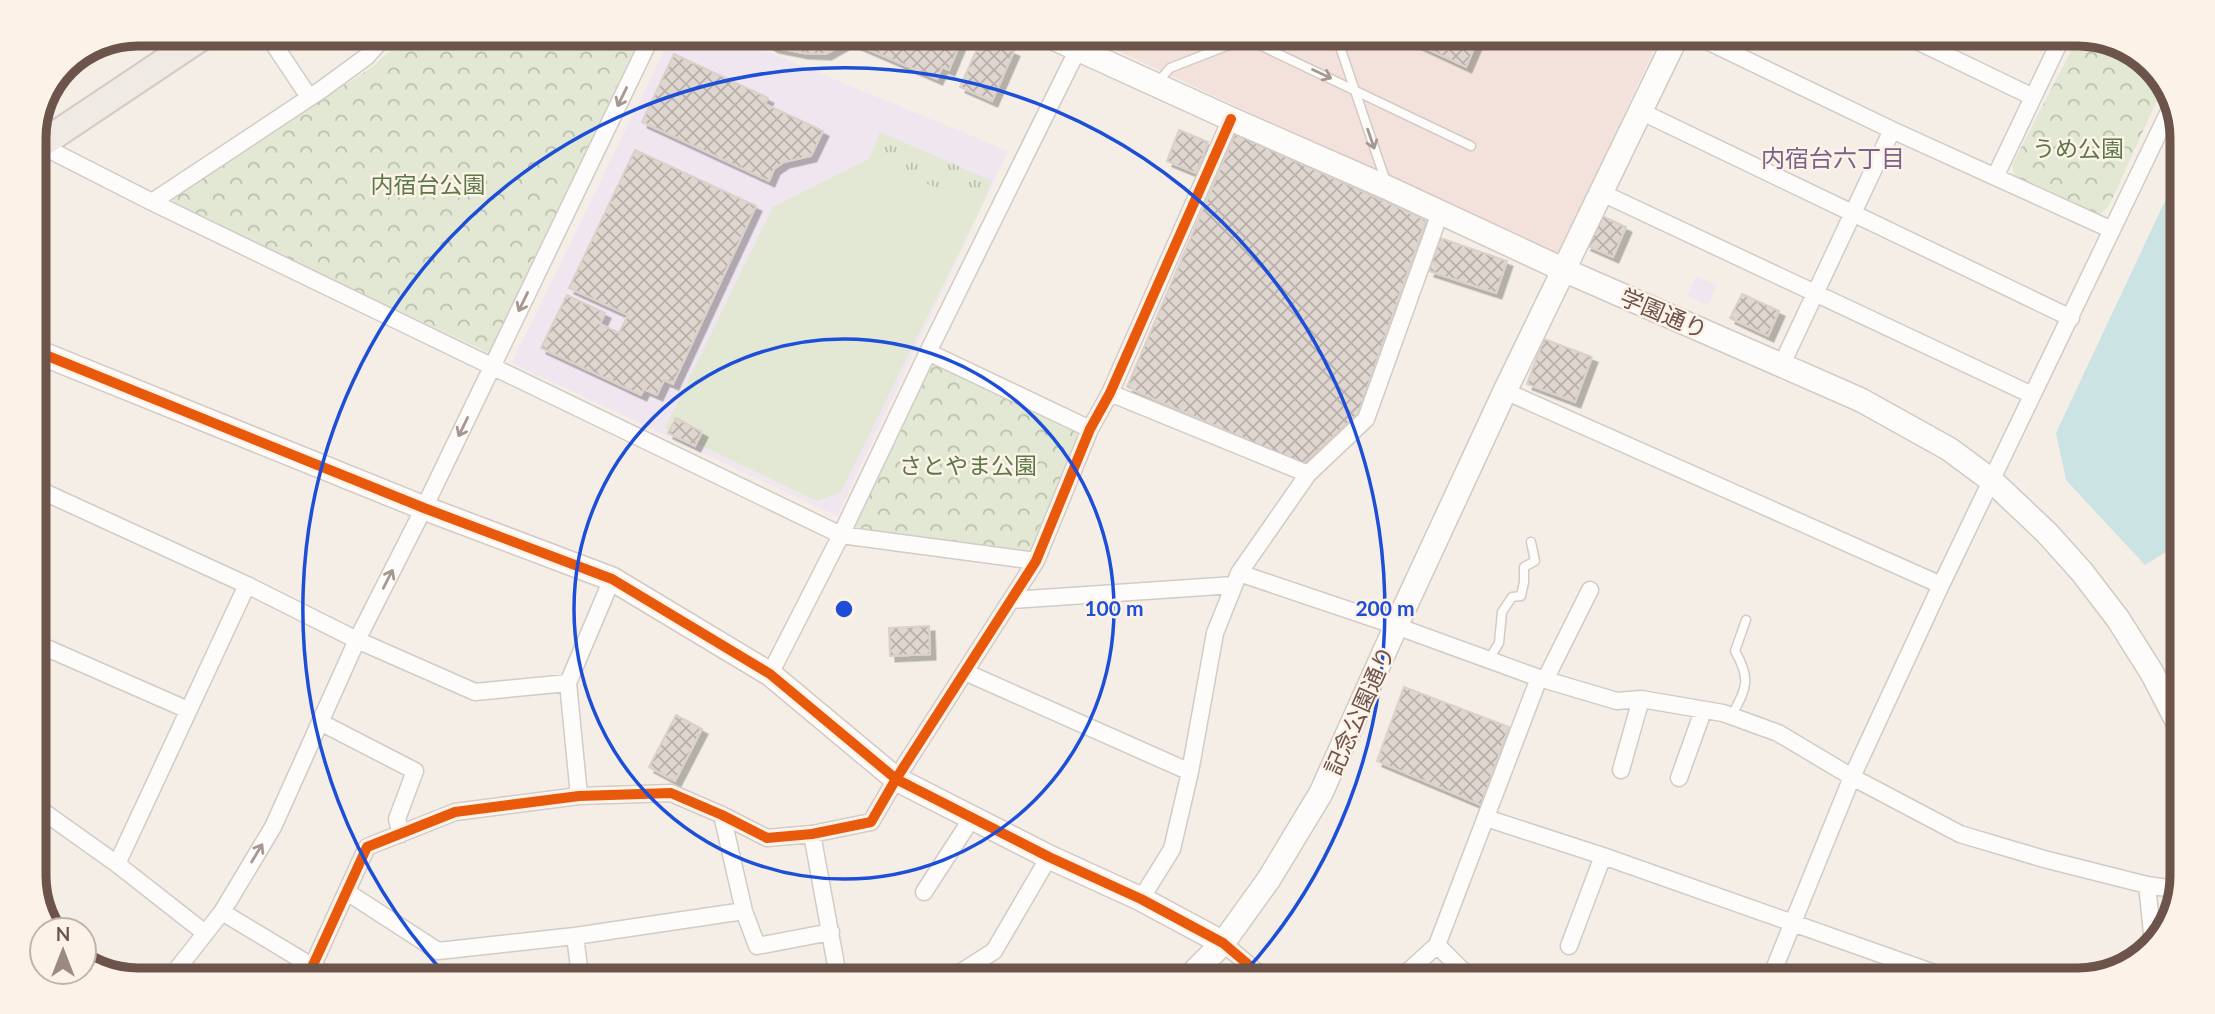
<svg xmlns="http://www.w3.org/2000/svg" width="2215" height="1014" viewBox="0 0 2215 1014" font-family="Lato,'Noto Sans JP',sans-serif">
	<defs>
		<pattern id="grass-tufts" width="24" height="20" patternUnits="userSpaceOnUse" patternTransform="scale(1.75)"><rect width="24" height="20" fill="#e2e8d3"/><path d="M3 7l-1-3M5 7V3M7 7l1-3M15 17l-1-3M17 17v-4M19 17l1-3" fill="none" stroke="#bbbfad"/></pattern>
		<pattern id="park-crowns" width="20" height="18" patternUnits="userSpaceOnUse" patternTransform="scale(1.75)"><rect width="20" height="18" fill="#e2e8d3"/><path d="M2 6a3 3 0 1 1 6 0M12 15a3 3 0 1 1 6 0" fill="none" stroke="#bbbfad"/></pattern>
		<pattern id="building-cross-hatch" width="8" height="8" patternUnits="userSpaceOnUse" patternTransform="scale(1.75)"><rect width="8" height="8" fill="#e0d6d0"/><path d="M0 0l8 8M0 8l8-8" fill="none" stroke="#bab0ab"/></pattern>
		<filter id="shadow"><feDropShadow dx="5.5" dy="5.5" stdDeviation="0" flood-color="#0004"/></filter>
	</defs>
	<rect width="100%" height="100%" fill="#f4eee7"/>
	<path fill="#f3e2db" d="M1088,37L1659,39L1558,256Z"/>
	<path fill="#efe6ef" d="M672,35L729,36L1008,151L837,516L512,363Z
		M1696,276L1717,285L1708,305L1688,296Z"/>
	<path fill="url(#grass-tufts)" d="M880,132L992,181L981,207L869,159Z"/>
	<path fill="url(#park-crowns)" d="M409,34L641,35L489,353L174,205L173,195L371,68Z
		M2076,41H2108L2130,52L2164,79L2165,83L2109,206L2099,215L2015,176L2012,165Z
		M928,352L1090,429L1036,561L841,535Z"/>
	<path fill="#e2e8d3" d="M869,159L981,207L841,492L817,501L665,428L773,207Z"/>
	<path fill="#cbe3e2" d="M2181,167L2177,545L2145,565L2066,480L2056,433Z"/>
	<path fill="url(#building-cross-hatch)" stroke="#dcd1ca" stroke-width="2" filter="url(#shadow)" d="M755,36L957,37L962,39L949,70L942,67L937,79L849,41L826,54L803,53L773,47Z
		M982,38L1014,51L992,101L960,87Z
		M1404,38L1478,39L1466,67Z
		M674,54L768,98L765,104L823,131L811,156L784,162L774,169L769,181L642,122Z
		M1179,130L1208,142L1196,173L1167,161Z
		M1235,134L1426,220L1358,414L1302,464L1127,387Z
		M635,150L756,206L673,384L664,380L657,395L644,389L641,395L541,348L567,295L605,313L600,324L619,333L628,315L569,288Z
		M1600,215L1626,227L1613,257L1586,245Z
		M1440,238L1507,261L1496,293L1429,271Z
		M1742,294L1779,311L1768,336L1730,318Z
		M1544,339L1592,357L1575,402L1527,384Z
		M676,418L702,432L695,446L668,433Z
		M929,626L930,654L890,656L889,628Z
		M1404,687L1509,727L1481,805L1377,761Z
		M676,715L702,729L675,781L649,767Z"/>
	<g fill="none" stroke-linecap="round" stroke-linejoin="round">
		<defs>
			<path id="lane" d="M1245,38L1471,146
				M1337,38L1386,182
				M1158,82L1170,68L1247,38
				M1489,659L1499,643L1502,612L1512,597L1521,596L1524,582V567L1535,561L1531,542
				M1731,717C1746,688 1752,681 1735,651L1746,620"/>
			<path id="street" d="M142,33L181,51
				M267,34L309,97
				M1705,40L1892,130L2112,230
				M1917,41L2033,97
				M1642,112L2071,318
				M40,145L152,202L841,535L1036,561
				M1995,177L2060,41
				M1602,193L2032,395
				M152,202L321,90L366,57L387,34
				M928,352L1090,429
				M1782,364L1892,130
				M1505,391L1941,585
				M1110,393L1308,474
				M33,487L247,585L357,640L475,692L568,683
				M1239,573L1396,626L1539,678L1617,701L1641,699L1723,713L1778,733L1852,777L1960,834L2044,859L2147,885L2174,889
				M1011,600L1234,585
				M33,642L188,710
				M965,672L1190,772
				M770,674L841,535L928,352L1078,49
				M1545,680L1590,590
				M320,722L415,771L397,819L401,834
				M1621,770L1641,699
				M1679,778L1703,711
				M579,796L568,683L612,579
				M34,805L117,864L205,933
				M722,815L744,911L757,946L831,932
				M1486,818L1603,856L1954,980
				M812,834L838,976
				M117,864L247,585
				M2147,885L2153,942
				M347,892L438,951L575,936L744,911
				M924,892L972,818
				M1141,899L1172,849L1190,772L1215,633L1239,573L1308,474L1366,419L1440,213
				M222,912L325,974
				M575,936L580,975
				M1223,943L1263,977
				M1437,945L1470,978
				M1569,946L1603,856
				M313,965L367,847L455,812L579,796L671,793L722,815L767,838L812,834L871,822L896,779L1036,561L1090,429L1110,393L1231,119
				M174,973L222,912L273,827L357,640L424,508L652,35
				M955,976L994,951L1049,857
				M1401,978L1437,945L1539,678
				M1770,979L1852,777L1941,585L2172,105"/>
			<path id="secondary" d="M1051,37L1231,119L1388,188L1564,270L1861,400L1949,449L1991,480L2047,533L2082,572L2118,619L2152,673L2176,719
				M33,350L424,508L612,579L770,674L896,779L1049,857L1141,899L1223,943
				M1189,977L1223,943L1269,879L1321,793L1396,626L1505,391L1675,40"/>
			<path id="primary" d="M33,152L40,145L206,34"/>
		</defs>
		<use href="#lane" stroke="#d2cbc6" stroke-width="11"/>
		<use href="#street" stroke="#d2cbc6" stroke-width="19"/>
		<use href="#secondary" stroke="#d2cac4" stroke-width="26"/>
		<use href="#primary" stroke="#d3c9c5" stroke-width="30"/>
		<use href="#lane" stroke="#fdfcfb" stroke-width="8"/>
		<use href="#street" stroke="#fdfcfb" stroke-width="16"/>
		<use href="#secondary" stroke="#fdfcfb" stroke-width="23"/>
		<use href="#primary" stroke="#f0eae4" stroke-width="26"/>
		<defs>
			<path id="cycleway" d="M33,350L424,508L612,579L770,674L896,779L1049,857L1141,899L1223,943L1263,977
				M313,965L367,847L455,812L579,796L671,793L722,815L767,838L812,834L871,822L896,779L1036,561L1090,429L1110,393L1231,119"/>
		</defs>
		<use href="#cycleway" stroke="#fdf2e7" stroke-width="15"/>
		<use href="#cycleway" stroke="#e8590c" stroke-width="10"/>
	</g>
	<defs><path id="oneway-shaft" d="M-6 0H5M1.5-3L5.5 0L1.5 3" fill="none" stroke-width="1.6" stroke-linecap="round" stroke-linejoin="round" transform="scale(1.75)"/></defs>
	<g stroke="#a79791">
		<use href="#oneway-shaft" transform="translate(1322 74) rotate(25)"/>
		<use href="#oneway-shaft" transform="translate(622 97) rotate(116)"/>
		<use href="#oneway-shaft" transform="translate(1371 139) rotate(71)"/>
		<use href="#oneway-shaft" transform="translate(523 302) rotate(116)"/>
		<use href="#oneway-shaft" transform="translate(463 427) rotate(116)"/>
		<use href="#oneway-shaft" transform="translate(388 579) rotate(-63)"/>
		<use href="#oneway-shaft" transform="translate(257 853) rotate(-59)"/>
	</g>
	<g fill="none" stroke="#1d4ed8" stroke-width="3.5">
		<circle cx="844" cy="609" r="270"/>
		<path d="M442 971A541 541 0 1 1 1243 974"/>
	</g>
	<g text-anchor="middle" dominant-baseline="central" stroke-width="5" stroke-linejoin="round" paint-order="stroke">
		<g font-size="23" fill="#5b7848" stroke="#fdf2e7">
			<text x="2078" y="148">うめ公園</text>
			<text x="428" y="184">内宿台公園</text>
			<text x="968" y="465">さとやま公園</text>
		</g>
		<g font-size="23" fill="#6d544b" stroke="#fdf2e7">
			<text transform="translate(1664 313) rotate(23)">学園通り</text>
			<text transform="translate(1359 710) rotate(-66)">記念公園通り</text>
		</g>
		<g font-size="24" fill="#79638a" stroke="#fdf2e7">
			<text x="1833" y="157">内宿台六丁目</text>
		</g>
	</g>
	<path d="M0 0H2215V1014H0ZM138 46H2078A92 92 0 0 1 2170 138V876A92 92 0 0 1 2078 968H138A92 92 0 0 1 46 876V138A92 92 0 0 1 138 46Z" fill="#fdf2e7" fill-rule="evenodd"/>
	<path fill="none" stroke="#6d544b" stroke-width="9" d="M138 46H2078A92 92 0 0 1 2170 138V876A92 92 0 0 1 2078 968H138A92 92 0 0 1 46 876V138A92 92 0 0 1 138 46Z"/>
	<circle cx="844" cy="609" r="10" fill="#1d4ed8" stroke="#fdf2e7" stroke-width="3.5"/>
	<g font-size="21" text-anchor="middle" font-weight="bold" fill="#1d4ed8" stroke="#fdf2e7" stroke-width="5" stroke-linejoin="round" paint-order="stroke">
		<text x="1114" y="616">100 m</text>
		<text x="1385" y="616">200 m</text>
	</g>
	<g transform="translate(63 951)"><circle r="33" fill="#fdf2e7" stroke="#c3b3a9" stroke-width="2"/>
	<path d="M0-5L12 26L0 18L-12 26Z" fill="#9c8a82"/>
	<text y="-10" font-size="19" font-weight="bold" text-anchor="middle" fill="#6d544b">N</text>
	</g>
</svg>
